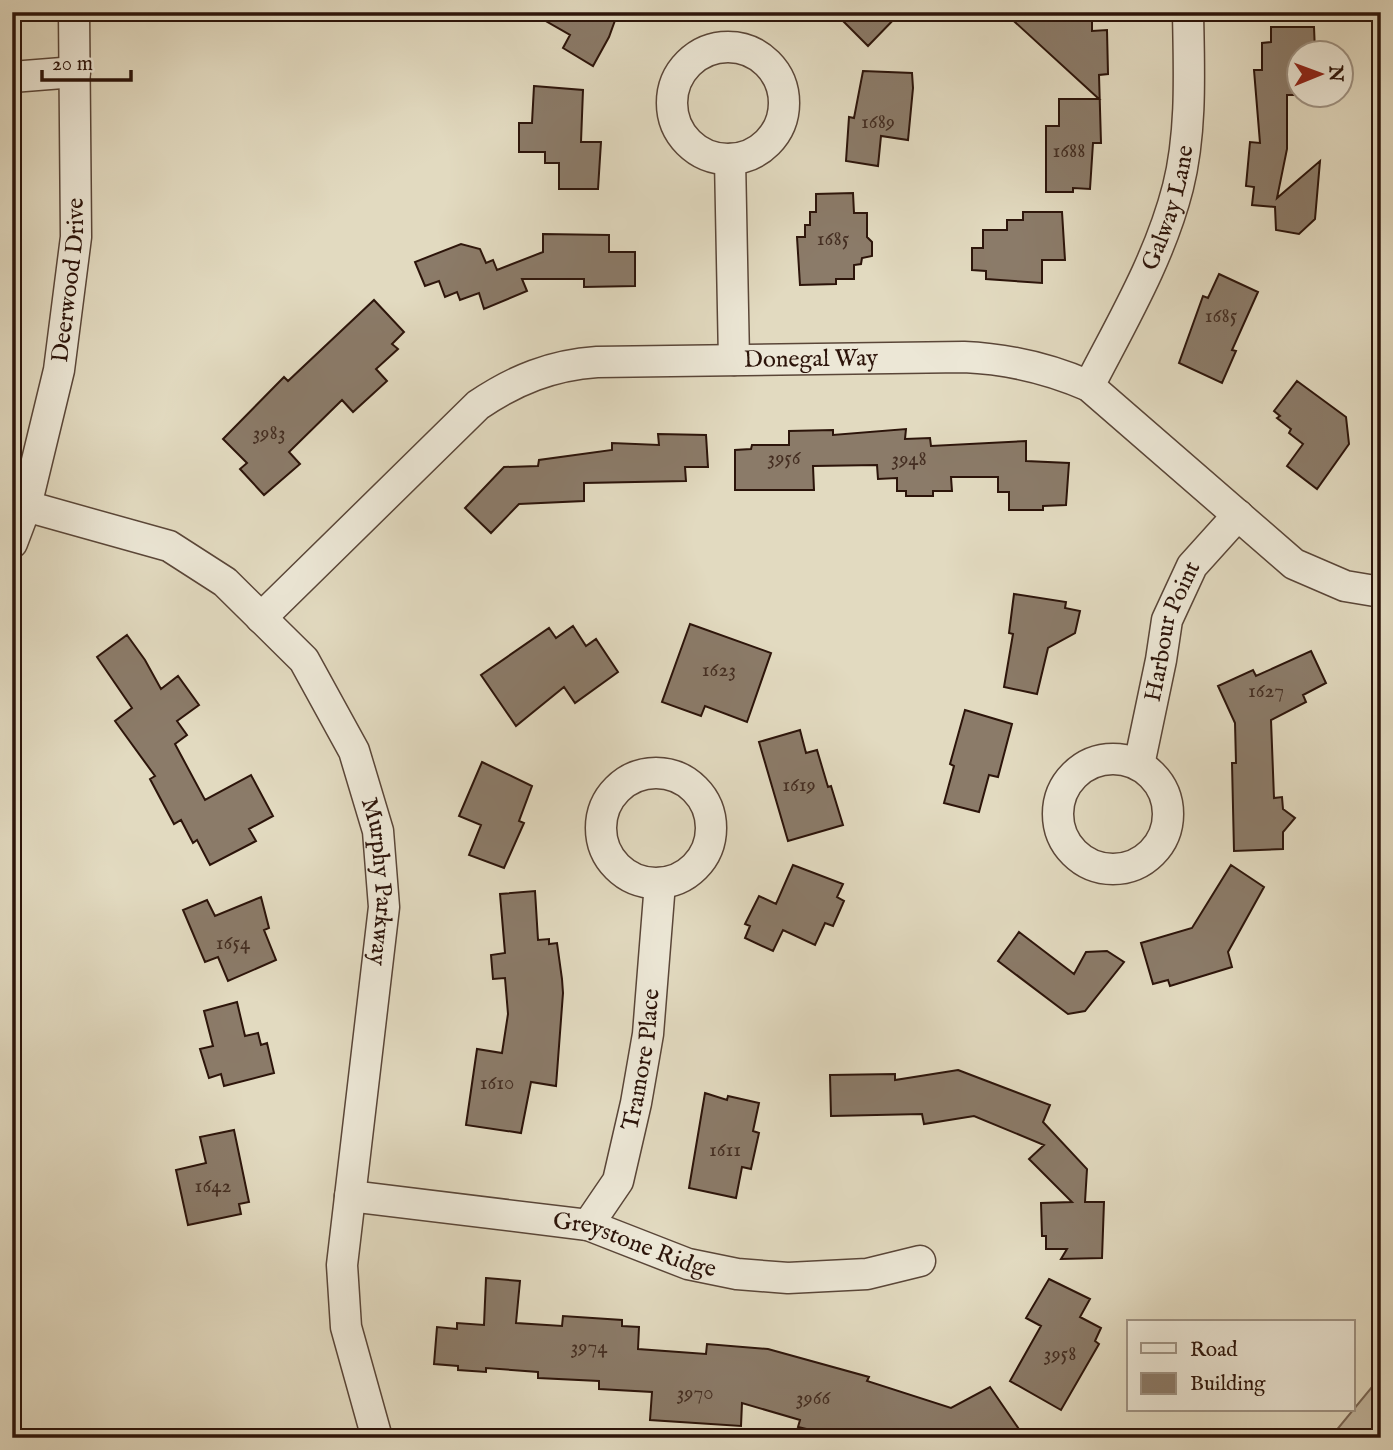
<svg xmlns="http://www.w3.org/2000/svg" width="1393" height="1450" viewBox="0 0 1393 1450" font-family="'IM FELL English',serif">
	<rect width="100%" height="100%" fill="#e2dac0"/>
	<filter id="stains"><feTurbulence type="fractalNoise" baseFrequency=".00286" numOctaves="4"/><feColorMatrix values="0 0 0 0 .2 0 0 0 0 .09 0 0 0 0 .02 0 0 0 .5 -.17"/></filter>
	<radialGradient id="worn" r=".72"><stop offset=".6" stop-color="#630" stop-opacity="0"/><stop offset="1" stop-color="#630" stop-opacity=".3"/></radialGradient>
	<path fill="#c3b8a1" stroke="#786656" stroke-width="2" d="M1381,1376V1438H1330Z"/>
	<path fill="#8b7b69" stroke="#2c140a" stroke-width="2" d="M530,12H618L609,37L593,66L563,48L570,35Z
		M834,12H901L868,46Z
		M1004,12H1080V16H1092V31L1107,30L1108,74L1099,75L1101,143H1093L1090,189L1073,188V192H1046V126H1059V99H1099Z
		M1271,27H1314L1315,52H1298V94L1309,95H1287V149L1277,198L1320,161L1315,219L1299,234L1276,230L1275,207L1252,205L1254,187L1246,186L1250,142L1260,143L1254,70H1262V43L1271,42Z
		M863,71L912,73L913,88L908,140L881,136L878,166L846,161L849,117L854,118Z
		M534,86L583,90L581,142H601L598,189H559V163H545V152H519V123H532Z
		M853,193L854,213H867V237L872,242V256L862,258L861,264L854,265V279H836V284L800,285L797,237H805V225H810V212H816V194Z
		M1023,212H1062L1065,260H1042V283L986,279V271L972,270V248H983V230H1007V220H1023Z
		M543,234L609,235V252H635V286L584,287V279H522L527,291L484,309L479,293L460,300L457,292L445,297L439,281L425,286L415,262L461,244L480,249L486,263L493,260L497,270L543,252Z
		M1219,274L1258,292L1232,350L1236,351L1222,383L1179,363L1203,296L1208,298Z
		M374,300L404,332L392,344L398,349L376,369L387,381L353,412L342,400L289,452L300,464L264,495L240,469L247,463L223,439L284,377L288,381Z
		M1297,381L1346,417L1349,444L1317,489L1287,466L1303,444L1289,433L1291,429L1277,418L1280,416L1274,411Z
		M906,429L905,439L930,438L931,446L1026,441V461L1069,463L1066,505L1043,506V510H1009V492H998V477H951L952,491H933V496H906V491H897V478L878,479L877,465L813,466L814,490H735V450L751,449L752,445H789V431L833,430V435Z
		M658,434L706,435L708,467H685L686,481L584,483V501L519,504L491,533L465,508L504,467L538,466L539,460L612,450V443L659,445Z
		M1014,594L1066,602L1065,608L1080,611L1075,633L1048,648L1037,694L1004,687L1013,634L1009,633Z
		M690,624L771,653L747,722L705,706L701,716L662,702Z
		M573,626L586,646L596,639L618,672L575,703L564,687L516,726L481,675L549,628L556,638Z
		M127,635L145,660L161,689L178,676L199,705L177,721L187,735L175,744L205,800L251,775L273,816L249,829L256,841L210,865L197,840L193,843L181,820L174,824L150,779L155,776L115,721L132,708L97,657Z
		M1311,651L1326,683L1303,695L1306,702L1271,720L1274,798L1282,797L1283,809L1295,818L1283,832V849L1234,851L1232,763H1236L1235,723L1218,686L1253,670L1256,676Z
		M965,710L1012,724L998,777L989,775L979,812L944,803L954,766L950,764Z
		M800,730L806,753L817,750L828,787L831,786L843,825L788,841L759,742Z
		M482,762L532,786L519,821L524,823L504,868L469,855L481,825L459,816Z
		M793,865L843,884L837,897L844,901L833,926L825,923L815,945L783,930L773,951L745,938L750,926L745,924L759,896L776,904Z
		M1231,865L1264,887L1228,952L1232,967L1170,986L1168,980L1153,984L1141,943L1192,928Z
		M535,891L538,940L549,939V944L557,943L562,979L563,993L556,1086L531,1082L521,1133L466,1125L477,1049L502,1053L508,1014L505,978L493,979L491,955L505,953L500,894Z
		M261,897L269,928L264,930L276,960L228,981L218,957L205,962L183,910L207,900L215,916Z
		M1019,932L1074,974L1086,952L1107,951L1124,962L1085,1011L1068,1014L998,961Z
		M237,1002L245,1036L258,1033L261,1045L267,1043L274,1073L224,1086L221,1074L209,1078L200,1049L213,1046L204,1011Z
		M958,1070L1050,1105L1043,1122L1087,1169L1085,1202H1104L1102,1258L1061,1259L1067,1249H1046V1236H1042L1041,1203L1072,1202L1029,1159L1044,1145L974,1116L924,1124L922,1114L831,1116L830,1075L895,1074V1080Z
		M705,1093L727,1100L728,1096L759,1103L753,1131L759,1133L751,1169L742,1167L736,1198L689,1188Z
		M234,1130L249,1202L239,1204L241,1214L188,1225L176,1170L206,1163L200,1137Z
		M486,1278L520,1281L516,1323L562,1326L563,1316L622,1320V1326L639,1327L638,1349L706,1354L707,1344L768,1349L869,1377L867,1381L951,1408L990,1387L1025,1438H813L815,1431L798,1427L800,1420L742,1403L741,1426L650,1420L652,1392L599,1389V1381L538,1378V1372L486,1368V1372L458,1370V1366L434,1364L437,1327L457,1329V1323L484,1325Z
		M1049,1279L1090,1299L1080,1317L1101,1328L1095,1341L1099,1344L1061,1410L1010,1381L1041,1326L1026,1318Z"/>
	<g fill="none" stroke-linecap="round" stroke-linejoin="round">
		<defs>
			<g id="minor">
				<circle cx="728" cy="103" r="56"/>
				<path d="M12,77L75,72"/>
				<path d="M730,159L734,360"/>
				<path id="s1" d="M1089,386C1122,322 1160,258 1178,187C1192,131 1189,70 1188,12"/>
				<path id="s2" d="M26,506L169,546L225,582L304,660L354,751L378,831L384,907L342,1265L346,1327L377,1438"/>
				<path id="s3" d="M12,543L26,506L59,370L76,237L74,12"/>
				<path id="s4" d="M261,618L478,405C515,380 552,365 597,362L964,357C1009,359 1048,368 1089,386L1294,564L1345,586L1381,592"/>
				<circle cx="1113" cy="814" r="55"/>
				<path id="s5" d="M1139,765L1161,660L1167,620L1192,566L1238,515"/>
				<circle cx="656" cy="828" r="55"/>
				<path id="s6" d="M350,1196L588,1225L688,1264L737,1274L788,1278L867,1274L920,1261"/>
				<path id="s7" d="M588,1225L618,1181L636,1103L648,1034L660,883"/>
			</g>
		</defs>
		<use href="#minor" stroke="#5a4638" stroke-width="33"/>
		<use href="#minor" stroke="#ece7d6" stroke-width="30"/>
	</g>
	<g text-anchor="middle" dominant-baseline="central" stroke-width="6" stroke-linejoin="round" paint-order="stroke">
		<g font-size="21" fill="#442e22">
			<text x="878" y="122">1689</text>
			<text x="1069" y="151">1688</text>
			<text x="833" y="239">1685</text>
			<text x="1221" y="316">1685</text>
			<text x="269" y="433">3983</text>
			<text x="784" y="458">3956</text>
			<text x="909" y="459">3948</text>
			<text x="719" y="670">1623</text>
			<text x="1266" y="691">1627</text>
			<text x="799" y="785">1619</text>
			<text x="233" y="943">1654</text>
			<text x="497" y="1083">1610</text>
			<text x="725" y="1150">1611</text>
			<text x="213" y="1186">1642</text>
			<text x="589" y="1347">3974</text>
			<text x="1060" y="1354">3958</text>
			<text x="695" y="1393">3970</text>
			<text x="813" y="1398">3966</text>
		</g>
		<g font-size="24" fill="#2c140a" stroke="#ece7d6">
			<text stroke="none"><textPath href="#s1" startOffset="196">Galway Lane</textPath></text>
			<text stroke="none"><textPath href="#s3" startOffset="270">Deerwood Drive</textPath></text>
			<text stroke="none"><textPath href="#s4" startOffset="646">Donegal Way</textPath></text>
			<text stroke="none"><textPath href="#s5" startOffset="138">Harbour Point</textPath></text>
			<text stroke="none"><textPath href="#s2" startOffset="564">Murphy Parkway</textPath></text>
			<text stroke="none"><textPath href="#s7" startOffset="177">Tramore Place</textPath></text>
			<text stroke="none"><textPath href="#s6" startOffset="290">Greystone Ridge</textPath></text>
		</g>
	</g>
	<rect width="1393" height="1450" fill="none" stroke="#e2dac0" stroke-width="42"/>
	<rect x="14" y="14" width="1365" height="1422" fill="none" stroke="#2c140a" stroke-width="3.5"/>
	<rect x="21" y="21" width="1351" height="1408" fill="none" stroke="#2c140a" stroke-width="2"/>
	<rect x="1127" y="1320" width="228" height="91" fill="#ece7d6" stroke="#9f9384" stroke-width="2"/>
	<rect x="1141" y="1343" width="35" height="10" fill="#ece7d6" stroke="#9f9384" stroke-width="2"/>
	<text x="1190" y="1356" font-size="21" fill="#2c140a">Road</text>
	<rect x="1141" y="1373" width="35" height="21" fill="#8b7b69" stroke="#9f9384" stroke-width="2"/>
	<text x="1190" y="1390" font-size="21" fill="#2c140a">Building</text>
	<g transform="translate(1320 74) rotate(89)"><circle r="33" fill="#ece7d6" stroke="#9f9384" stroke-width="2"/>
	<path d="M0-5L12 26L0 18L-12 26Z" fill="#8f2418"/>
	<text y="-10" font-size="19" font-weight="bold" text-anchor="middle" fill="#2c140a">N</text>
	</g>
	<path d="M42 70v10h89v-10" fill="none" stroke="#2c140a" stroke-width="3.5"/>
	<text x="52" y="70" font-size="21" fill="#2c140a" stroke="#ece7d6" stroke-width="5" paint-order="stroke">20 m</text>
	<rect width="100%" height="100%" filter="url(#stains)"/>
	<rect width="100%" height="100%" fill="url(#worn)"/>
</svg>
